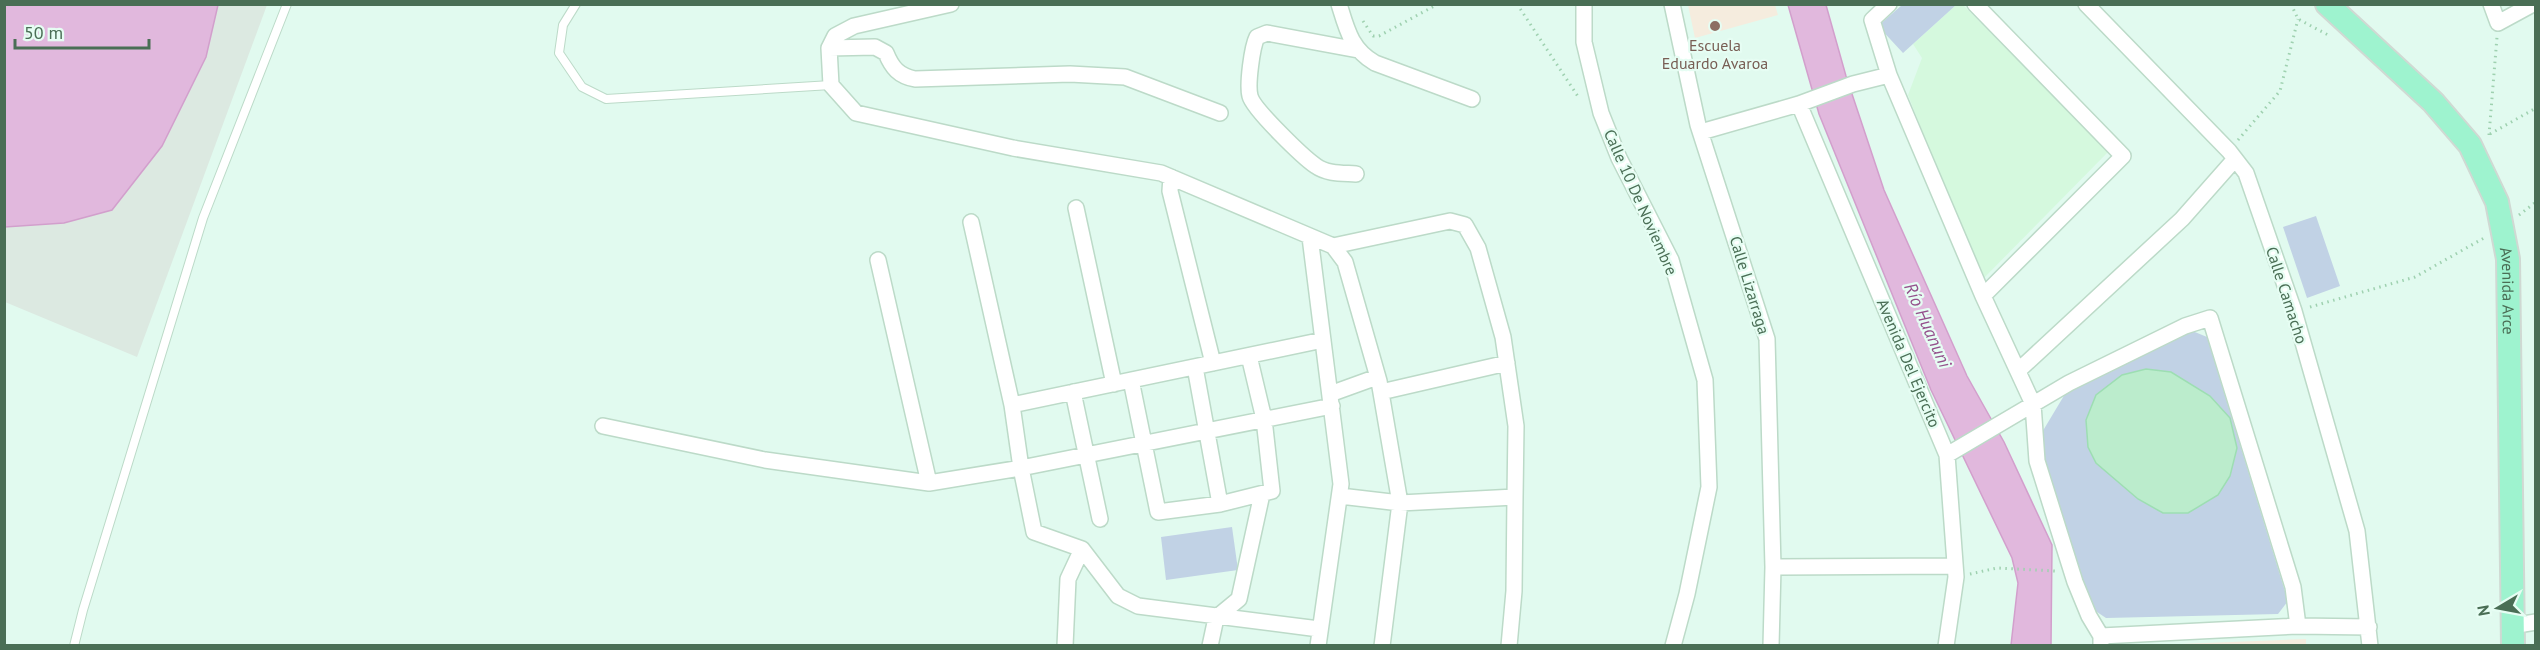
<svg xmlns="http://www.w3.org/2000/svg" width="2540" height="650" viewBox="0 0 2540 650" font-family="'PT Sans',sans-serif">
	<rect width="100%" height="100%" fill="#e1faef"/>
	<path fill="#d5f9de" d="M1956,5H1963L2108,152L1981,281L1908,95L1922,58L1913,44Z"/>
	<path fill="#dce9e1" d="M4,5H267L137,357L5,302Z"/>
	<path fill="#f5ecde" d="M1688,5H1775L1778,15L1695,38Z
		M2306,639V646L2156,645Z"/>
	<path fill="#c1d2e5" d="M1902,5H1956L1903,53L1878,26Z
		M2316,216L2340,286L2307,298L2283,227Z
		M2190,330L2207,337L2288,601L2278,614L2106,618L2088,606L2038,439L2068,389Z
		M1232,527L1238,570L1166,580L1161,537Z"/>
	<path fill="#e1b8dd" stroke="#d29fcc" stroke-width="1.5" d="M5,4L218,5L206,57L162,146L112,210L64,223L5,227Z
		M1788,5H1826L1846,76L1884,190L1967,376L2004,442L2052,545L2051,645H2011L2018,583L2012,558L1931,390L1819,114Z"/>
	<path fill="#bbeccc" stroke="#9ddeb2" stroke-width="1.5" d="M2146,369L2171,372L2210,396L2230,418L2237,448L2230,476L2218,495L2188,513H2163L2138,499L2096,463L2088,447L2086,420L2096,395L2122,375Z"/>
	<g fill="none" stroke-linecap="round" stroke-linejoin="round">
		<defs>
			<path id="lane" d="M576,4L563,25L559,53L582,87L606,99L831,85
				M74,646L83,610L203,218L287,4"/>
			<path id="street" d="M951,4L854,26L835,36L829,48L831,85L856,113L1013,148L1161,173L1333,246L1345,262L1379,381L1400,503L1382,646
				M1339,4C1347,30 1351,49 1375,63L1472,99
				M1584,4V42L1601,113L1619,158L1671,260L1705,380L1709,487L1687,594L1673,646
				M1672,4L1698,125L1767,339L1773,567L1771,646
				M1889,4L1872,20L1889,75L1983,296L2033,404L2037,461L2075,582L2089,616L2101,636
				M1975,4L2123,156L1983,296
				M2086,4L2229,151L2246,173L2294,311L2357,531L2370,646
				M2491,4L2498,23L2533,4
				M829,48L875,47L886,53C892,68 899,76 915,79L1070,74L1125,77L1220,113
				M1889,75L1853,84L1799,104L1947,455L1956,577L1946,646
				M1701,132L1799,104
				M1356,174C1343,173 1327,174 1316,166C1304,158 1253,109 1250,96C1247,85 1252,47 1257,37L1267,33L1358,50
				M1171,177L1170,191L1213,363
				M1076,208L1114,384
				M971,222L1012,405
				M1310,237L1341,484L1318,646
				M1333,246L1450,221L1465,225L1478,248L1503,337L1516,426L1515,497
				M878,260L929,483
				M1195,367L1220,504
				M2019,370L2182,219L2235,159
				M1131,380L1158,512L1220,504L1272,491L1264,419L1249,356
				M1073,392L1100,519
				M1381,392L1507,363
				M1330,394L1377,377
				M603,426L765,460L929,483L1021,468L1332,406
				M1947,455L2069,383L2185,326L2210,318L2293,587L2298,626
				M1340,496L1400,503L1515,497L1514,591L1509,646
				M1773,567L1955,566
				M2511,626L2536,622
				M1319,629L1138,606L1118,596L1082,549L1034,532L1021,468L1012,405L1323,340
				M1065,646L1068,579L1082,549
				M1210,646L1216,618L1239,599L1262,494
				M2101,646V636L2298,626L2369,627"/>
			<g id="primary">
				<path id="s1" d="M2327,4L2433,102L2470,145L2497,202L2508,259L2513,646"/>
			</g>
		</defs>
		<use href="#lane" stroke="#bcdac8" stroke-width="10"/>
		<use href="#street" stroke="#bcdac8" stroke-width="18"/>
		<use href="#primary" stroke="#d0d9d3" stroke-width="26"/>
		<path stroke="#9fd1b0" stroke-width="3" stroke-dasharray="1.5 4.5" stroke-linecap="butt" d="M1517,4L1579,98
			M2291,4L2298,19L2330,36
			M1363,21L1373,36H1379L1438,4
			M2490,134L2536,108
			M2489,135L2497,37
			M2238,140L2280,91L2298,19
			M2519,215L2536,202
			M2310,307L2415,277L2484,238
			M1970,574L1997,568L2055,571"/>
		<use href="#lane" stroke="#fff" stroke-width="8"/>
		<use href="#street" stroke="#fff" stroke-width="15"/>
		<use href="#primary" stroke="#9ef3cf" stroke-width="22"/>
	</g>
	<circle fill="#8d6e63" stroke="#e6fdf3" stroke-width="2" cx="1715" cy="26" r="6"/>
	<g text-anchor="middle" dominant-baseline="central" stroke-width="4.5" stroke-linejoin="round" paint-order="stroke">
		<g font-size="16" fill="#785e54" stroke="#e6fdf3">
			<text x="1715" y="45">Escuela<tspan x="1715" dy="18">Eduardo Avaroa</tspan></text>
		</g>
		<g font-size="16" fill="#4a6e55" stroke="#e6fdf3">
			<text transform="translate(1641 202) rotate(66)">Calle 10 De Noviembre</text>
			<text transform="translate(1750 285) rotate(73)">Calle Lizarraga</text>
			<text stroke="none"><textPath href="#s1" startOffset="354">Avenida Arce</textPath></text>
			<text transform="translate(2287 295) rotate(72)">Calle Camacho</text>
			<text transform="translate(1909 363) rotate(67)">Avenida Del Ejercito</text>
		</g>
		<g font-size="18" font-style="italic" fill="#94508c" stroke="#e6fdf3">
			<text transform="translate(1928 325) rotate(66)">Río Huanuni</text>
		</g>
	</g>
	<rect width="2540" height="650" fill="none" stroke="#4a6e55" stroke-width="12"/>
	<g transform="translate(2498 608) rotate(260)" stroke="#e6fdf3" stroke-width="4.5" paint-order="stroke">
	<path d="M0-4.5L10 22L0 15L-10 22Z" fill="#4a6e55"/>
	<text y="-9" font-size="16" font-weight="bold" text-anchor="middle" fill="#4a6e55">N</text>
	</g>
	<path d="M15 39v9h134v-9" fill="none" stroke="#4a6e55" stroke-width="3"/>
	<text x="24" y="39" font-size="18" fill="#4a6e55" stroke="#e6fdf3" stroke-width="4.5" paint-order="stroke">50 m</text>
</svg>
